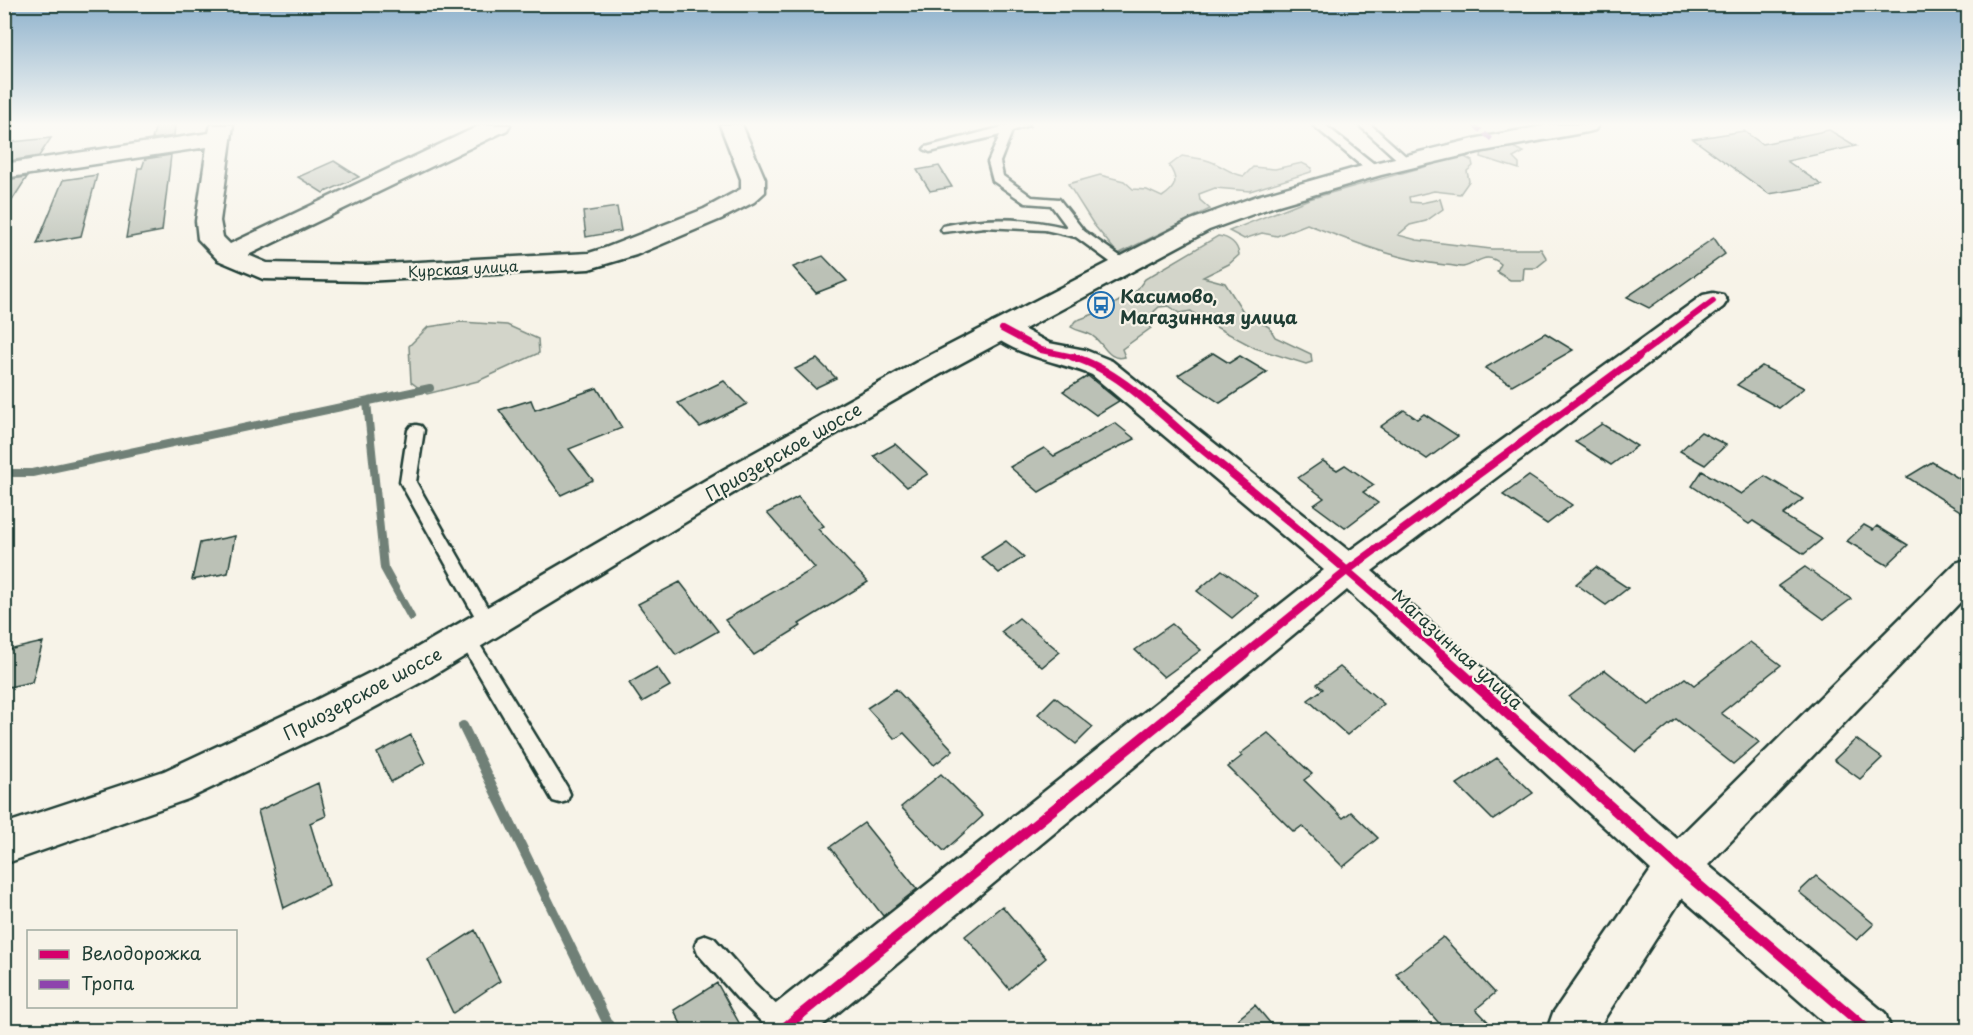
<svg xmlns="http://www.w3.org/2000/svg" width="1973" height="1035" viewBox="0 0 1973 1035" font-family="'Playpen Sans',sans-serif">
	<rect width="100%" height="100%" fill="#f7f3e8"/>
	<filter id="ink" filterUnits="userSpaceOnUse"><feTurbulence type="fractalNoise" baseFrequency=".0167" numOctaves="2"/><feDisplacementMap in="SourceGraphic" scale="12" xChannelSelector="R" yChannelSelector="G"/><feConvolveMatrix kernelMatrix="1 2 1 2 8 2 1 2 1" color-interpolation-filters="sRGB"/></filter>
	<g filter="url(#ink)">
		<path fill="#d3d5ca" stroke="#79897f" stroke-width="1.5" d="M1510,146L1524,152L1513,158L1519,164V169L1481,157L1482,151Z
			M1182,156C1192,158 1203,158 1212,162C1224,167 1231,174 1244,176L1253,167L1275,169L1302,163L1312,168L1311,172L1250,191L1215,188L1199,194L1200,200L1210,209L1118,254L1094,225L1068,184L1100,175L1124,181L1133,189L1147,190L1162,197C1176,188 1179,180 1169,166Z
			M1463,156L1472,161L1473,166L1467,171L1469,181L1460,194L1434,191L1409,197L1410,202L1421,203L1440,199L1443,209L1426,221L1410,225L1398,235L1417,240L1491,249H1541L1547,259L1536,268H1524L1523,280H1510L1497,272L1501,264C1485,250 1478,264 1463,267C1458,267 1450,265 1445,265C1397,260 1351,241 1307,224L1277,236L1262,233L1244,239L1229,231L1309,199Z
			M1218,236C1229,237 1238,244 1239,255L1229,264L1203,277L1225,283L1244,313L1269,327L1275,337L1311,354L1312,362L1306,364L1255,348L1199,318L1191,311L1179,313L1169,306L1159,307L1146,319L1151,328L1122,349L1125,357C1106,362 1104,340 1089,334C1083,331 1077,331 1071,327L1075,321L1104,310L1136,291L1145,279Z
			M461,322L507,325L538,339L539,353L478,381L427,394L411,382L409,346L428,327Z"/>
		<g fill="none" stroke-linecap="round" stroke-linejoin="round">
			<path stroke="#6f8077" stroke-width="8" d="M367,402L384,568L411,617
				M4,473H32L430,388"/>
			<path stroke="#6f8077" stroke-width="10" d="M463,726L611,1030"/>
		</g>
		<path fill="#bbc1b6" stroke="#1f3d34" stroke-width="1.5" d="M156,125H175L174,136L152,139Z
			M1829,130L1856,146L1787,161L1822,185L1769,194L1693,139L1744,131L1762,144Z
			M51,138L39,156L4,162V154L12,142Z
			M171,155L162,231L126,238L138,168H142L145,159Z
			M334,161L359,177L323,193L298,177Z
			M939,166L952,187L930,191L917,170Z
			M97,175L81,236L37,244L63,180Z
			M27,177L4,213V180Z
			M617,207L621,231L586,237L583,212Z
			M1714,238L1725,254L1649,308L1627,297Z
			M823,256L847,281L816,293L793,267Z
			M1545,333L1573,350L1512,385L1485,368Z
			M1213,353L1229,363L1240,356L1267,372L1220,403L1178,375Z
			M817,359L836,378L815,388L795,369Z
			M1762,366L1804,388L1779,408L1737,385Z
			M1088,376L1119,401L1096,415L1063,391Z
			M724,381L747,404L700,427L678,403Z
			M597,388L622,428L569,449L593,480L561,495L499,410L531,400L535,410Z
			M1404,410L1417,419L1424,414L1458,436L1427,459L1380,427Z
			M1115,423L1135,439L1104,454L1039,492L1010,467L1044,448L1054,456Z
			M1602,424L1637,446L1611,465L1575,442Z
			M1701,432L1726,445L1705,465L1680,451Z
			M895,444L928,474L907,487L874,456Z
			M1323,461L1337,470L1345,465L1374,485L1363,492L1378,503L1345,528L1314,505L1324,498L1298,478Z
			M1932,462L1968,484V516L1907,477Z
			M1702,471L1741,494L1765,476L1803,499L1783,515L1822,539L1804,554L1753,521L1749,524L1692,486Z
			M1529,476L1572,505L1547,524L1503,495Z
			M798,497L824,526L818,529L868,582L799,624L801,626L754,655L725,620L815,568L767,513Z
			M1864,525L1873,530L1877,526L1908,545L1887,565L1847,541Z
			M235,536L228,573L192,580L200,543Z
			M1006,541L1024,557L999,573L981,557Z
			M1596,567L1628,588L1606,605L1576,584Z
			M1805,567L1851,599L1824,619L1778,586Z
			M1222,570L1258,596L1232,618L1197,591Z
			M680,582L718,631L676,655L638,604Z
			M1019,618L1060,652L1042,667L1001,632Z
			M1172,624L1201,650L1164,677L1135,650Z
			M43,642L32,682L4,688V651Z
			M1750,642L1781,665L1721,713L1759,742L1733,764L1676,719L1636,752L1569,697L1605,670L1649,705L1685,678L1694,685Z
			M657,667L670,686L642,702L629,683Z
			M1340,667L1384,704L1347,735L1308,700L1323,689L1317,684Z
			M896,689L953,750L934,765L904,733L895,739L867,708Z
			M1055,697L1093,727L1076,744L1038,714Z
			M1268,733L1312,774L1304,780L1343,818L1351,812L1378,838L1343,867L1302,826L1294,832L1228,767L1242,756L1240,754Z
			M411,735L425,763L391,782L377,753Z
			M1856,739L1882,758L1860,779L1834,760Z
			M1497,758L1533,793L1493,820L1457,784Z
			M941,774L983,816L944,851L901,807Z
			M318,783L326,816L310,823L329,885L284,908L258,811Z
			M864,823L917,889L883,916L830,847Z
			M1816,876L1874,924L1857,940L1799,892Z
			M1002,906L1046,958L1009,989L965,936Z
			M475,930L500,981L453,1013L428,960Z
			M1443,937L1495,993L1476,1009L1496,1030H1445L1396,974Z
			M717,983L743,1030H684L674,1010Z
			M1255,1005L1276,1030H1225Z"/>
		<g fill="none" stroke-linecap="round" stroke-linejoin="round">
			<defs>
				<path id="service" d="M1010,125H1029L1012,131L1000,162L1003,176L1032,197L1059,199L1084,231L1127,261L1129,264L1127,267H1117L1076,237L1045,230L984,227L943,232L941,229L943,226C984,216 1028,218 1068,228L1051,205L1025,203L993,181L988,162L1000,135L930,152L924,149L926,147Z
					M1313,125H1325L1378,167V173H1370Z
					M1359,125H1371L1410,160V164H1402Z
					M416,425L421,426L424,430L416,482L494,619L497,624L494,629L488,631L482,629L400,482L408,430L411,426Z
					M466,630L472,632L567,787L570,794L567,801L560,803L553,801L460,642L457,637L460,632Z
					M706,935L714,938L753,982L794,1022L798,1030H770L737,998L698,954L695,946L698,938Z"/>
				<path id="minor" d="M211,125H233L220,221L223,237L230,244L481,125H510L507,130L248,255L267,263L365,265L589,253L605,248L704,209L741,189V179L720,125H742L765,179V192L754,202L721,219L636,255L589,269L365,281L263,279L218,260L198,239L196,221L207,147L4,178V164L209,133Z
					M1713,293L1723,295L1727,301L1723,307L1372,571L1677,839L1956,563L1968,559V594L1708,865L1885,1013L1891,1030H1833L1682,898L1597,1030H1547L1553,1013L1651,870L1347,590L817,1030H762L767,1011L1324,570L1092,375C1064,363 1005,354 988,329L992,323L1002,320L1012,323L1049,343L1085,350L1112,361L1349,551L1703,295Z"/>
				<path id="primary" d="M1549,125H1598L1595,130L1587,132L1478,152L1381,175L1275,206L1209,230L939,375L745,486L427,679L344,724L188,799L4,864V824L164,771L316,700L401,657L723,470L919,361L1191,220L1257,196L1366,165L1478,138Z"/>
			</defs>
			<use href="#service" stroke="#1f3d34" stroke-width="5"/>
			<use href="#minor" stroke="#1f3d34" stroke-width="5"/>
			<use href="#primary" stroke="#1f3d34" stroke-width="5"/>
			<use href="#service" fill="#f7f3e8" fill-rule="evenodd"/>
			<use href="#minor" fill="#f7f3e8" fill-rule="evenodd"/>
			<use href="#primary" fill="#f7f3e8" fill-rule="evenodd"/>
			<path stroke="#8e44ad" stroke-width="4.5" stroke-dasharray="9 4.5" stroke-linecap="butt" d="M1474,125L1495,142"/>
			<defs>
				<path id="cycleway-far2" d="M1002,329L1041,350L1078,358
					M1636,358L1713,301"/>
				<path id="cycleway-far1" d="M1073,357C1119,370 1161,415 1198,446C1281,514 1363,583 1443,655
					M1243,655L1348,570L1638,357"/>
				<path id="cycleway" d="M1441,654L1678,867L1868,1030
					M784,1028L1245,654"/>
			</defs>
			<use href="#cycleway-far2" stroke="#f7f3e8" stroke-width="9"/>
			<use href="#cycleway-far1" stroke="#f7f3e8" stroke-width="11"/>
			<use href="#cycleway" stroke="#f7f3e8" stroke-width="14"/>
			<use href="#cycleway-far2" stroke="#d6006c" stroke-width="6"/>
			<use href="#cycleway-far1" stroke="#d6006c" stroke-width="8"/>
			<use href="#cycleway" stroke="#d6006c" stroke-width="10"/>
		</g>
	</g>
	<linearGradient id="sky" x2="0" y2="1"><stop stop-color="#8db1cc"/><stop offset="0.46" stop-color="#fbfaf5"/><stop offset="1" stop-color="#fbfaf5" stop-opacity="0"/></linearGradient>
	<rect width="1973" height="270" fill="url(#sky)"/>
	<defs>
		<symbol id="bus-ring" viewBox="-11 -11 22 22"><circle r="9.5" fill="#f7f3e8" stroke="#1f6fb2" stroke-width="1.5"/><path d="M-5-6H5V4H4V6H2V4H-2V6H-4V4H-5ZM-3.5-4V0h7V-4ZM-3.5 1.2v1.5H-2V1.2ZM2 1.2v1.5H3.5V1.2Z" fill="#1f6fb2"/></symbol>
	</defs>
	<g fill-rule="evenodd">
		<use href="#bus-ring" x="1086" y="290" width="30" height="30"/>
	</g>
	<g text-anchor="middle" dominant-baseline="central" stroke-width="4.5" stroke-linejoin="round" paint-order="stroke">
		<g font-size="15" fill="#1f3d34" stroke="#f7f3e8">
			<text transform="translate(463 268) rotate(-3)">Курская улица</text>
		</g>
		<g font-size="18" font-weight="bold" fill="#1f3d34" stroke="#f7f3e8" text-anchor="start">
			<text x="1120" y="295">Касимово,<tspan x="1120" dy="21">Магазинная улица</tspan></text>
		</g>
		<g font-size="18" fill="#1f3d34" stroke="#f7f3e8">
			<text transform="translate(783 451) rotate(-30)">Приозерское шоссе</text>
			<text transform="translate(1458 649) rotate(42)">Магазинная улица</text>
			<text transform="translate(362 693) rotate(-28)">Приозерское шоссе</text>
		</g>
	</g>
	<rect width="1973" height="1035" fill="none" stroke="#f7f3e8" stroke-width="24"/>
	<rect x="12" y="12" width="1949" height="1011" fill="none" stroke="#1f3d34" stroke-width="2" filter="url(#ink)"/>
	<rect x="27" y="930" width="210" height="78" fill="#f7f3e8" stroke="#a1aaa0" stroke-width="1.5"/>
	<rect x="39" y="950" width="30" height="9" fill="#d6006c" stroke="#a1aaa0" stroke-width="1.5"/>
	<text x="81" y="960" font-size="18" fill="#1f3d34">Велодорожка</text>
	<rect x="39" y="980" width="30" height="9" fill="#8e44ad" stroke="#a1aaa0" stroke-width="1.5"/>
	<text x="81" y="990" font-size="18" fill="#1f3d34">Тропа</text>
</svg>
